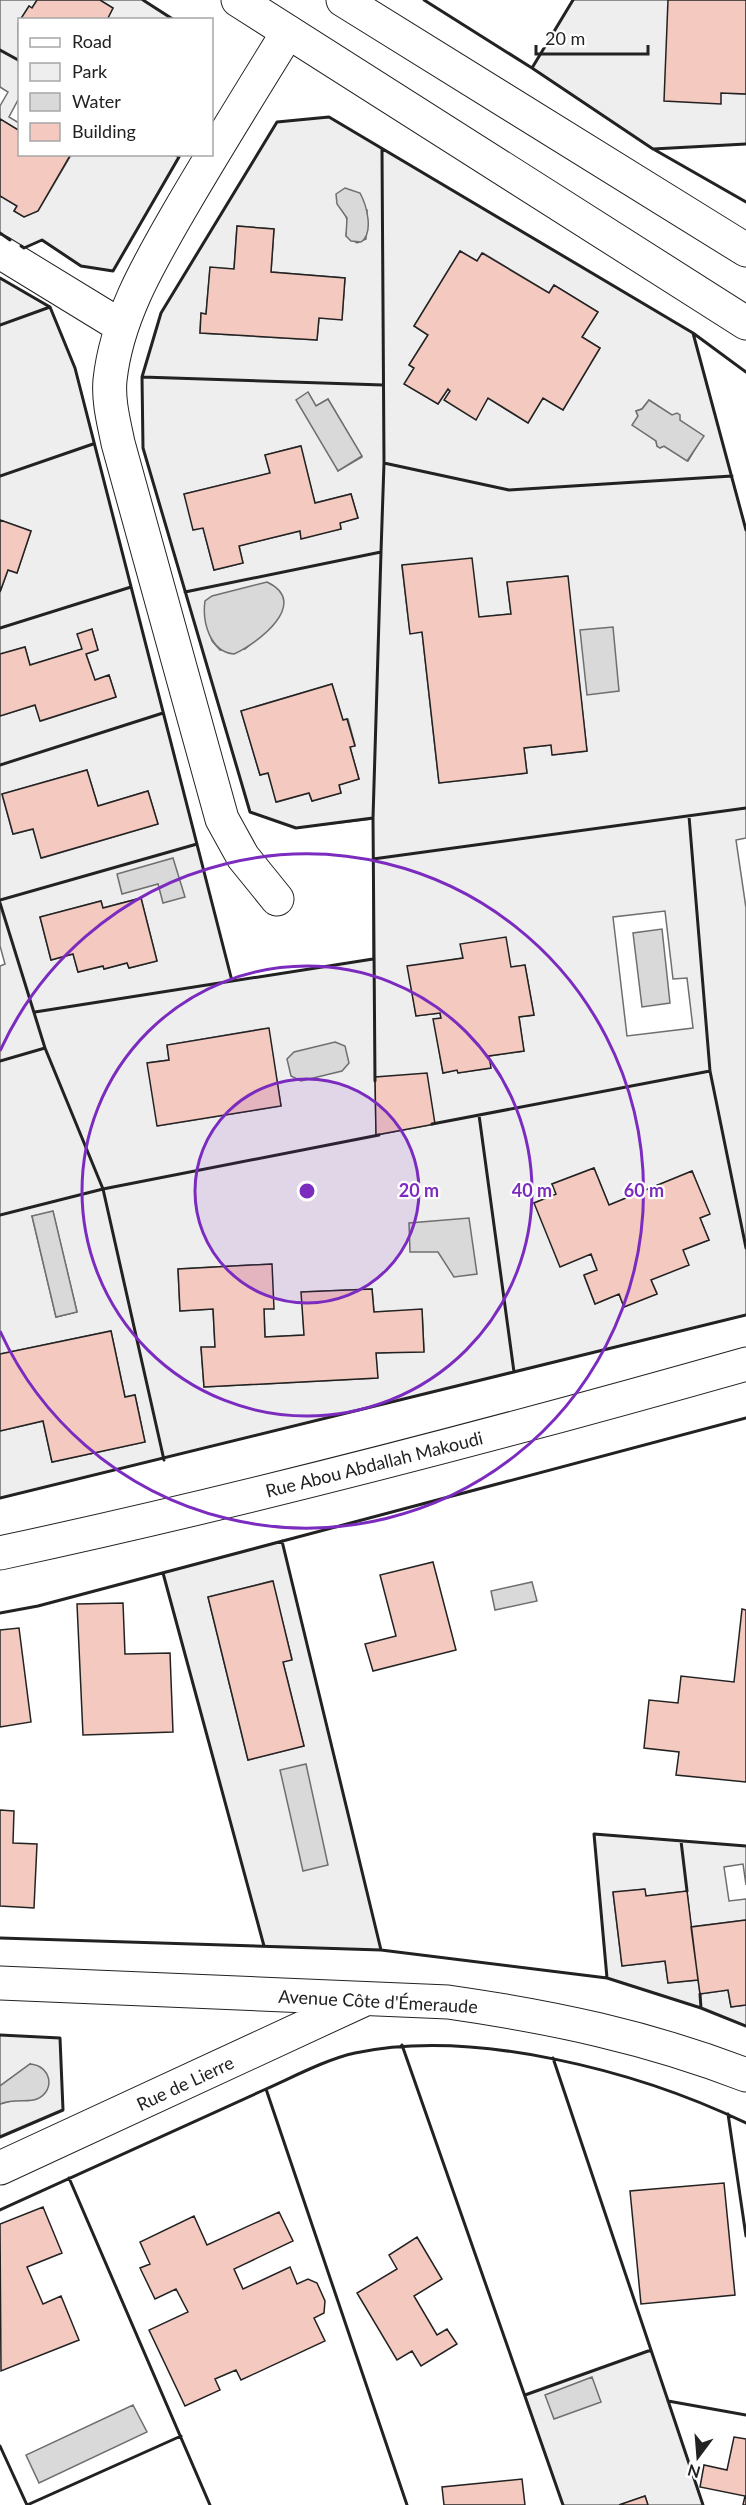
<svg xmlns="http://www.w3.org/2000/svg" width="746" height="2505" viewBox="0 0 746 2505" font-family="Lato,sans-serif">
	<rect width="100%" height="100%" fill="#fff"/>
	<path fill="#eee" stroke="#6f6f6f" stroke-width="1.5" fill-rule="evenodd" d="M0,0H37L32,8L29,6L18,24L19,98L9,117L19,123V131L0,119V106L8,92L0,87Z
		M100,0H143L174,19H107L113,8Z
		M573,0H668L721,93L746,94V144L653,149L532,68Z
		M329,117L693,333L746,530V838L736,840L746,908V1315L0,1498V1431L43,1421L52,1462L145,1442L135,1395L125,1397L111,1331L0,1354V966L5,964L0,946V716L35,705L41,721L116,697L109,675L95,680L86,654L98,650L92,630L82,649L30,665L25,647L0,654V592L8,570L17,573L31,531L0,520V278L50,307L75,368L232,981L373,959V819L296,828L250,812L143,448L142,377L161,313L277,122ZM367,210L366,239L357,243L346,236L348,223L345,213ZM237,226L274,229L271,272L345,278L342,319L319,318L317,340L200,333L201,314H206L210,268L234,269ZM460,251L477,261L483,253L549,293L554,285L598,312L582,337L600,348L563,410L543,398L528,423L488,398L476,419L448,389L438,404L405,384L414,368L409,365L428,335L414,326ZM308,392L316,406L328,399L362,457L338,471ZM649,400L703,436L688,461L664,446L660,448L657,446L656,441L633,425L638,416L636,411L642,409ZM300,446L315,503L351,494L358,518L340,523L341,529L301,538L300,531L239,546L243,563L214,570L203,528L184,494L270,473L265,455ZM402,566L479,617L511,614L507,583L567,576L587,751L553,755L551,745L524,748L527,773L439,783L422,632L410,633ZM272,626L245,649L220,650L212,641L209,630ZM332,684L343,720L348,719L355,745L350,747L359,779L339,785L341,793L312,801L309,793L277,802L268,773L260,775L241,711ZM87,770L98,806L148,791L158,824L42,858L33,829L13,834L2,794ZM141,898L157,961L129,968L127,963L104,969L103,966L78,972L73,954L51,960L40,917L101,901L103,908ZM665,911L673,979L687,978L693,1028L627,1036L613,917ZM461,945L511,967L525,965L534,1015L519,1017L524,1051L489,1056L490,1068L458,1073L457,1070L443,1073L434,1020L441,1018L440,1013L416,1016L408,967L463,958ZM268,1028L281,1106L158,1126L148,1063L169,1060L167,1045ZM375,1078L435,1124L376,1135ZM594,1168L609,1205L692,1171L709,1214L700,1218L709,1240L683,1250L651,1280L657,1293L624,1307L619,1294L595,1304L584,1276L597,1270L591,1254L534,1203L556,1194L552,1184ZM53,1212L77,1312L56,1317L32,1216ZM271,1264L264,1309L265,1337L304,1335L302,1292L372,1289L374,1312L422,1310L424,1351L376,1353L377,1378L204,1387L201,1348L215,1347L213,1309L180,1311L178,1269Z
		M175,154L179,157L113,271L81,266L42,240L24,248L0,233V196L17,206L14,211L24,217L38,211L71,155Z
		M282,1541L381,1950L264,1946L163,1573ZM272,1581L292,1659L283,1662L304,1746L248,1760L208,1597Z
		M594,1834L746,1846V1885L743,1864L724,1867L729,1901L746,1899V1920L691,1927L687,1891L646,1896L644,1889L613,1893L622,1966L665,1961L668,1983L698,1980L700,1994L728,1990L731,2007L746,2005V2026L701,2008L607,1978Z
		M0,2035L60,2038L63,2110L0,2137V2104L18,2099L27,2100L30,2064L0,2086Z
		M651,2350L703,2505H648L645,2496L619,2505H563L525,2395Z"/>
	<path fill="#d9d9d9" stroke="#6f6f6f" stroke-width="1.5" d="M345,188L360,193C367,206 374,233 361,242L351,241L346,236L347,218L337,204L336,194Z
		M308,392L316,406L328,399L362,456L338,471L296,400Z
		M649,400L672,415L677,413L680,415V420L704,436L687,461L664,446L660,448L657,446L656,441L632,425L638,416L636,411L642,409Z
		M267,582C311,603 258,643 234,654C210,652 202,622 205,601L212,596Z
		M613,627L619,691L587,695L580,630Z
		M173,858L185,897L163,903L158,884L122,894L117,874Z
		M662,929L670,1003L642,1007L633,933Z
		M335,1042L345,1046L349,1063L342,1071L301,1081L291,1076L287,1059L294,1052Z
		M53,1211L77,1312L56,1317L32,1216Z
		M469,1218L477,1274L454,1277L438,1252H410L409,1223Z
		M532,1582L537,1601L495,1610L491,1591Z
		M306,1764L328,1865L303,1871L280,1770Z
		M30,2064C50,2065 57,2090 37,2099C28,2103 15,2098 0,2104V2086Z
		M592,2377L601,2402L554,2419L545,2395Z
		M133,2405L147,2432L39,2483L26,2455Z"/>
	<path fill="#f3c9c0" stroke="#222" stroke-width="1.5" d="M37,0H100L113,8L107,20H20L29,6L32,8Z
		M668,0H746V94L721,93V104L664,101Z
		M0,119L20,131V154H71L38,211L24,217L14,211L17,206L0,196Z
		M237,226L274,229L271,272L345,278L342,320L319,318L317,340L200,333L201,313L206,314L210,267L234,269Z
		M460,251L477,261L482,253L549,293L554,285L598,312L582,337L600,348L563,410L543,398L528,423L488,398L476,420L444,400L450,391L448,389L438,404L404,384L414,368L409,365L428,335L414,326Z
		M301,446L315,503L351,494L358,518L340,523L341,529L301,539L300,531L239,546L243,563L214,570L203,528L193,530L184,494L270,473L265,455Z
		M0,520L31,531L17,573L8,570L0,592Z
		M472,558L479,617L511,614L507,582L568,576L587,751L552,755L551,745L524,748L527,773L439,783L422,632L410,634L402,565Z
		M92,629L98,650L86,654L95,680L109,675L116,697L40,721L35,705L0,716V654L25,647L30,665L82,649L77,634Z
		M332,684L343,720L347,719L355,746L350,747L359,779L339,785L341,793L312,801L309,793L276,802L268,773L260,775L241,711Z
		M87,770L98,806L148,791L158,824L41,858L33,829L13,834L2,794Z
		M141,898L157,961L129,968L127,963L104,969L103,966L78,972L73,954L51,960L40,917L101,901L103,908Z
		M506,937L511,967L525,965L534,1015L519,1017L524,1051L489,1056L491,1068L458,1073L457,1070L443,1073L433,1019L441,1018L440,1013L416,1016L407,966L463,958L460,944Z
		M269,1028L281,1106L157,1126L147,1063L169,1060L167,1045Z
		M427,1073L435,1124L376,1135L375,1077Z
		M594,1168L609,1205L692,1171L710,1214L700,1218L709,1240L683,1250L689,1265L651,1280L657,1294L624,1307L619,1294L595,1304L584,1275L597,1270L591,1254L560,1267L534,1203L556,1194L552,1184Z
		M272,1264L274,1309H264L265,1337L304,1335L301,1292L372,1289L374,1312L422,1309L424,1352L376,1353L378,1378L204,1387L201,1347H215L213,1309L180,1311L178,1269Z
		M111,1331L125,1397L135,1395L145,1442L52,1462L43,1421L0,1431V1354Z
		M433,1562L456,1650L373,1671L365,1644L396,1636L380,1575Z
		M273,1581L292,1660L283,1662L304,1746L248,1760L208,1597Z
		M123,1603L125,1654L170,1653L173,1732L83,1735L77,1604Z
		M742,1609L746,1610V1782L676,1775L679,1752L644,1748L649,1700L678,1703L681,1676L734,1682Z
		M19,1628L31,1722L0,1727V1630Z
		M0,1810L14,1811L13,1843L37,1844L34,1908L0,1906Z
		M645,1889L646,1896L687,1891L698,1980L668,1983L665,1961L622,1966L613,1892Z
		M746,1920V2005L731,2007L728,1990L700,1994L691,1927Z
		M724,2183L735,2295L641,2304L630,2191Z
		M43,2207L62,2253L27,2267L43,2304L61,2296L79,2340L1,2371L0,2224Z
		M279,2212L293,2241L234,2269L243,2289L290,2267L297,2284L308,2279L317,2283L325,2301L324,2313L314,2318L325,2341L241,2380L236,2370L215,2379L220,2390L185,2406L149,2330L188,2312L176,2289L155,2299L140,2268L150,2264L140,2242L194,2216L207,2245Z
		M417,2237L442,2279L414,2296L437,2335L447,2329L457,2344L421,2366L412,2351L397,2360L357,2293L397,2269L389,2255Z
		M734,2437L746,2439V2505H743L745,2496L700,2487L704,2465L727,2470Z
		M522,2479L525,2505H444L442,2487Z
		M645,2496L648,2505H619Z"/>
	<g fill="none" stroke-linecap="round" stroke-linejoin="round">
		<defs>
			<path id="minor" d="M0,252L121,326
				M277,899L243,857L222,819L118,443C114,423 108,401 110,380C117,316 150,262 181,208C216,148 252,90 288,32
				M0,1553C251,1499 499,1434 746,1364
				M0,1983L448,2002C552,2017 648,2037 746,2075
				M0,2168L363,2000"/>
			<path id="secondary" d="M238,0L746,323
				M343,0L746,250"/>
		</defs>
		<use href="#minor" stroke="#222" stroke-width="35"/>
		<use href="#secondary" stroke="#222" stroke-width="35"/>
		<use href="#minor" stroke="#fff" stroke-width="33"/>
		<use href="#secondary" stroke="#fff" stroke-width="33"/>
		<path stroke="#222" stroke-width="3" d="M143,0L174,20
			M424,0L532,68
			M573,0L532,68L653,149L746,144
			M0,50L20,61
			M382,149L384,463
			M655,150L746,202
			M0,233L10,240
			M21,246L24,248L42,240L81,266L113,271L179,157L175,154
			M0,278L50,307L75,368L232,981
			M0,325L50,307
			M693,333L746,372
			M142,377L383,385
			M0,476L93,444
			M185,592L381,552L384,463L509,490L732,476
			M0,628L131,587
			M0,765L163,713
			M689,816L710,1071
			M373,818L296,828L250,812L143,448L142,377L161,313L277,122L329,117L693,333L746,530
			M373,859L746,808
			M0,900L197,844
			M0,903L45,1048L103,1189L379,1135
			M35,1012L373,959
			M0,1061L45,1048
			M375,1081L373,818L381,552
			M479,1115L514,1372
			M432,1124L710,1071L746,1248
			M0,1215L103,1189L164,1460
			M0,1498L746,1315
			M282,1541L381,1950
			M163,1573L264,1946
			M0,1613L38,1606L746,1418
			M681,1841L687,1891
			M0,1938L381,1950L607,1978L701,2008L746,2026
			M607,1978L594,1834L746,1846
			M700,1994L701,2008
			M0,2035L60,2038L63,2110L0,2137
			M402,2045L563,2505
			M553,2058L703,2505
			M266,2089C293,2077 327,2059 355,2053C474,2028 638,2071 746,2123
			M728,2114L746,2236
			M69,2178L210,2505
			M0,2210L266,2089L407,2505
			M525,2395L651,2350
			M668,2401L746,2415
			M0,2446L27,2505
			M27,2505L181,2436"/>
	</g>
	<circle cx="307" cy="1191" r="112" fill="#7b2cbf" fill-opacity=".12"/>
	<g fill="none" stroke="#7b2cbf" stroke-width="3">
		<circle cx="307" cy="1191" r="112"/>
		<circle cx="307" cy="1191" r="225"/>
		<path d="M0 1051A337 337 0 1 1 0 1331"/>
	</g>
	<g text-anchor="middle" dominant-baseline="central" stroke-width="4.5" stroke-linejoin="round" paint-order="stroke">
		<g font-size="18" fill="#222" stroke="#fff">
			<text transform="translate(374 1464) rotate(-14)">Rue Abou Abdallah Makoudi</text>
			<text transform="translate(378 2001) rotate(3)">Avenue Côte d'Émeraude</text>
			<text transform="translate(185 2083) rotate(-25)">Rue de Lierre</text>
		</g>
	</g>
	<circle cx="307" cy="1191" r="9" fill="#7b2cbf" stroke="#fff" stroke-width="3"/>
	<g font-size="18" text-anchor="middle" font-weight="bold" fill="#7b2cbf" stroke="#fff" stroke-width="4.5" stroke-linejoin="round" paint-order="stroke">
		<text x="419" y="1197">20 m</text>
		<text x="532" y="1197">40 m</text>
		<text x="644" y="1197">60 m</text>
	</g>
	<rect x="18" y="18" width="195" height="138" fill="#ffffff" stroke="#a7a7a7" stroke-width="1.5"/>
	<rect x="30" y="38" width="30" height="9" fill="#ffffff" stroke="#a7a7a7" stroke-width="1.5"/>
	<text x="72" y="48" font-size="18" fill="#222222">Road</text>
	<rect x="30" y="63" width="30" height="18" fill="#eeeeee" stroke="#a7a7a7" stroke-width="1.5"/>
	<text x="72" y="78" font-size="18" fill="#222222">Park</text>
	<rect x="30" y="93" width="30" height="18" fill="#d9d9d9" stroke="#a7a7a7" stroke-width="1.5"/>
	<text x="72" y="108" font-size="18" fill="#222222">Water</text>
	<rect x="30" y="123" width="30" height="18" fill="#f3c9c0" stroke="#a7a7a7" stroke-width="1.5"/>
	<text x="72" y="138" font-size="18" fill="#222222">Building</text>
	<g transform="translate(698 2457) rotate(196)" stroke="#ffffff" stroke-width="4.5" paint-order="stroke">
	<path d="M0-4.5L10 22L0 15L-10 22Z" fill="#222222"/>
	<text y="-9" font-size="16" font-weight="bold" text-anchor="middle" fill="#222222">N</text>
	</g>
	<path d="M536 45v9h112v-9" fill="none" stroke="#222222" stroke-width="3"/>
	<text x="545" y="45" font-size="18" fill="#222222" stroke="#ffffff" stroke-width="4.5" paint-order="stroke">20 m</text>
</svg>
